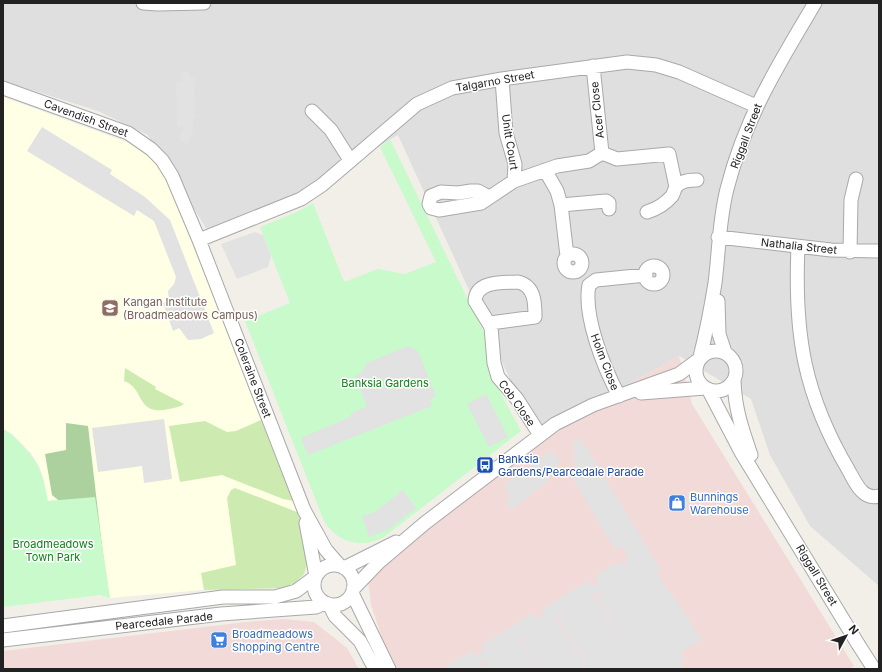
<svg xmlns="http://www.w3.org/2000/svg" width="882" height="672" viewBox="0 0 882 672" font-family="Inter,sans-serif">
	<rect width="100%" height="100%" fill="#f2efe9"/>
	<path fill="#e0dfdf" d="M3,3H879V586L810,526L770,455L751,399L679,356L536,436L398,135L214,241L148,135L98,111L3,81Z"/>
	<path fill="#f2dad9" d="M679,356L692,404L854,666L850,669H398L386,650L371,605L367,571L536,436Z
		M284,619L314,622L347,648L359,669H3V651L246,622Z"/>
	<path fill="#ffffe5" d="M3,97L140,147L161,170L173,195L297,512L302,542L259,585L110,598L95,497L47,501L44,480L39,466L31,453L12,434L3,429Z"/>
	<path fill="#cdebb0" d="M125,368L156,387L155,389L184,404C180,407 174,408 169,409C136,417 145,388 124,381Z
		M261,420L293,501L283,499L222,475L180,482L169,426L205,421L227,432L236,431Z
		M235,488L297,512L301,519L307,564L304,574L294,584L281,588L204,590L201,573L236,565L227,498L231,490Z"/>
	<path fill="#add19e" d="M66,423L88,426L106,580L68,508L52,495L45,454L66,450Z"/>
	<path fill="#c8facc" d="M390,139L490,345L493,379L521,431L384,537C362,549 337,543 324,521L245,321L290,303L260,227L297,212L313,203L344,282L378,269L405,274L436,262L380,147Z
		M3,429C10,433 15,437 20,443C40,463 43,475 48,501L95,497L110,598L100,595L3,607Z"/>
	<path fill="#e2e2e2" d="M182,72H189V77H194L195,117L193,118V130L188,143L179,140L184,127H177L176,82H182Z
		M42,127L112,170L110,174L145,197L170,220L214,333L201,339L188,340L179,328L173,331L163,303L169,301L168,291L174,284L176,277L154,221L137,210L134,216L27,151Z
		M255,232L263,235L271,256L268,267L237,279L221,244Z
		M408,346L418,351L436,396L430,399L432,406L308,455L301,438L348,418L355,411L367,407L355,376L361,373L367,363Z
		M486,394L508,437L489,447L467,404Z
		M164,419L172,479L144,483L142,466L98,472L92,428Z
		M580,437L661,570L657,573L669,593L671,592L702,640L682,652L685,658L680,662L685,669H640L597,596L602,593L600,592L591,598L590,600L596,597L640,669H589L559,619L564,616L563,615L552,622L558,620L588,669H538L521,642L526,639L525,638L515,645L521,643L537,669H486L484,665L489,662L488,660L477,667L478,669L483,665L485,669H442L473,650L477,656L484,651L481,645L533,613L537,619L545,614L542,609L588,581L592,586L599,582L595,576L620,561L624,566L625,564L627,556L623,549L621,547L615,550L569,473L575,469L573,442Z
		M552,450L561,463L547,474L551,479L511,510L507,504L508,492L503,486Z
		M403,490L416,508L389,529L369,537L362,516L375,512Z"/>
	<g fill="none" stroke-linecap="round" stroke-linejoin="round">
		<defs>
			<path id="minor" d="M143,3L158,4L204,3
				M593,66L602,153
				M502,79L506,133L515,164L514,181
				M3,88L128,133L151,149L162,160L172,176L199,240L304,510L326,550L340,566
				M312,111L331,130L350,160
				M545,170L557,191L561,205L567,256
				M489,197L478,191H471L458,193L441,192L431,196L429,204L431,208L439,210L481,203L514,181L557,166L589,161L602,153L617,159L669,154L676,187
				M561,205L606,201L609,203V209
				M647,212C657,209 665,204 672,196C674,193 674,190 676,187C680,181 690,180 697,180
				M718,237L831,250L879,251
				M199,240L301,199L322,185L417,104L452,88L502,79L627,62L656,65L679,72L756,106
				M798,247C794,335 804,395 849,471C855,482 863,501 879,496
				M850,252L851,200L856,179
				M564 263a9 9 0 1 1 18 0a9 9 0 1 1-18 0Z
				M645 275a9 9 0 1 1 18 0a9 9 0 1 1-18 0Z
				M718,301L719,334L725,352
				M490,323L535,317C535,303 535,286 518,282C503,283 476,280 475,301L491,327L494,363L498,377L517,399L540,435
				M696 371a20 20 0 1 1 40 0a20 20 0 1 1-40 0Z
				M700,357C706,333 711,308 715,283C719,251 719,220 727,189C745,118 778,65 815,3
				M734,381C735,409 742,429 751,455
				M708,389L741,452L858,644
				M641,393L705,388
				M619,396C604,368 583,316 589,285L596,280L646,275
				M306,523L316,576
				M314 585a20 20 0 1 1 40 0a20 20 0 1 1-40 0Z
				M344,568L396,542
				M353,589L379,562L425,523L555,424L593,405L679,374L698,360
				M352,593L389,669
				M329,604L335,616L360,641L375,669
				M3,626L223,597H275L296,591L315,577
				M3,640L221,614L316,607L325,603"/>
		</defs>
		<use href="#minor" stroke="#a9a9a9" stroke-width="15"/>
		<use href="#minor" stroke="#fff" stroke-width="13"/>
		<defs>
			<path id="minor-bridge" d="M858,644L874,669"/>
		</defs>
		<use href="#minor-bridge" stroke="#a9a9a9" stroke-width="15" stroke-linecap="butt"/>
		<use href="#minor-bridge" stroke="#fff" stroke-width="13"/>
	</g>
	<defs>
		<symbol id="university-square" viewBox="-11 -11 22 22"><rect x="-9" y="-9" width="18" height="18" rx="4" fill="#8d6e63" stroke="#fff"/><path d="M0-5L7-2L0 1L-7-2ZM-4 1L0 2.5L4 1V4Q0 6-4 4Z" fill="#fff"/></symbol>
		<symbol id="bus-square" viewBox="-11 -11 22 22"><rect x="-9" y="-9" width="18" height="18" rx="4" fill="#1a4fb4" stroke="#fff"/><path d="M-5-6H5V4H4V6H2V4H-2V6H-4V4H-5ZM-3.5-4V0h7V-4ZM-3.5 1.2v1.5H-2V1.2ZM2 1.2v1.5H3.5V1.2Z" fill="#fff"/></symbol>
		<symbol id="shop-square" viewBox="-11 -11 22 22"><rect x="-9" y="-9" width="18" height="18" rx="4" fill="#3f7fe0" stroke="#fff"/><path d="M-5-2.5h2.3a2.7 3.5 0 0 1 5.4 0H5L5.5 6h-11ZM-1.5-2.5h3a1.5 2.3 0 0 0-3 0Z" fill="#fff"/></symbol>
		<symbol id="supermarket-square" viewBox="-11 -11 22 22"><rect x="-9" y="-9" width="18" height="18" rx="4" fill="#3f7fe0" stroke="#fff"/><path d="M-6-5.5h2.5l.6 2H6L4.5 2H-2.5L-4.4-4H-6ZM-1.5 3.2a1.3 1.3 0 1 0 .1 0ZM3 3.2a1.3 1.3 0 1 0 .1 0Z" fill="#fff"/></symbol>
	</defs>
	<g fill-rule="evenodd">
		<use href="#university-square" x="100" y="298" width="20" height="20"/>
		<use href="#bus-square" x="475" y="455" width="20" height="20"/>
		<use href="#shop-square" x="667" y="493" width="20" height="20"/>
		<use href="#supermarket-square" x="209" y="630" width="20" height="20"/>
	</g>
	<g text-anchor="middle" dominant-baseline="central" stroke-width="3" stroke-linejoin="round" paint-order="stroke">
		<g font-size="11" fill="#222" stroke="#fff">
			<text transform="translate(495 81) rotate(-10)">Talgarno Street</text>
			<text transform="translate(597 110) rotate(-96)">Acer Close</text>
			<text transform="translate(86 118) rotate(20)">Cavendish Street</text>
			<text transform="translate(746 136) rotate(-69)">Riggall Street</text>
			<text transform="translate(510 142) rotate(81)">Unitt Court</text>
			<text transform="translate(799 246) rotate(6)">Nathalia Street</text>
			<text transform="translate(605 362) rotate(69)">Holm Close</text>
			<text transform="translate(253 378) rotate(69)">Coleraine Street</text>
			<text transform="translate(517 403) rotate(54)">Cob Close</text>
			<text transform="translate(817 575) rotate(59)">Riggall Street</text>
			<text transform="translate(164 621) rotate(-6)">Pearcedale Parade</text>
		</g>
		<g font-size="11" fill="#785e54" stroke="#fff" text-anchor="start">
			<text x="123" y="302">Kangan Institute<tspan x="123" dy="13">(Broadmeadows Campus)</tspan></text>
		</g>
		<g font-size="11" fill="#0c8416" stroke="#fff">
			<text x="385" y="383">Banksia Gardens</text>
			<text x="53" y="544">Broadmeadows<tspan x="53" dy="13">Town Park</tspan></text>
		</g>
		<g font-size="11" fill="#164399" stroke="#fff" text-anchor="start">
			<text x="498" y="459">Banksia<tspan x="498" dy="13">Gardens/Pearcedale Parade</tspan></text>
		</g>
		<g font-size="11" fill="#366cbe" stroke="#fff" text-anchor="start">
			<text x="690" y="497">Bunnings<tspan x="690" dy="13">Warehouse</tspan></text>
			<text x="232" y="634">Broadmeadows<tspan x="232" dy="13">Shopping Centre</tspan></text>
		</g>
	</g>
	<rect width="882" height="672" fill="none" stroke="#222222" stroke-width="8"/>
	<g transform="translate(846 636) rotate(50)" stroke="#ffffff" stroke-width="3" paint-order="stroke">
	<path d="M0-3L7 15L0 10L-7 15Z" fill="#222222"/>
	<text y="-6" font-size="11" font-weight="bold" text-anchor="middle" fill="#222222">N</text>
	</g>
</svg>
